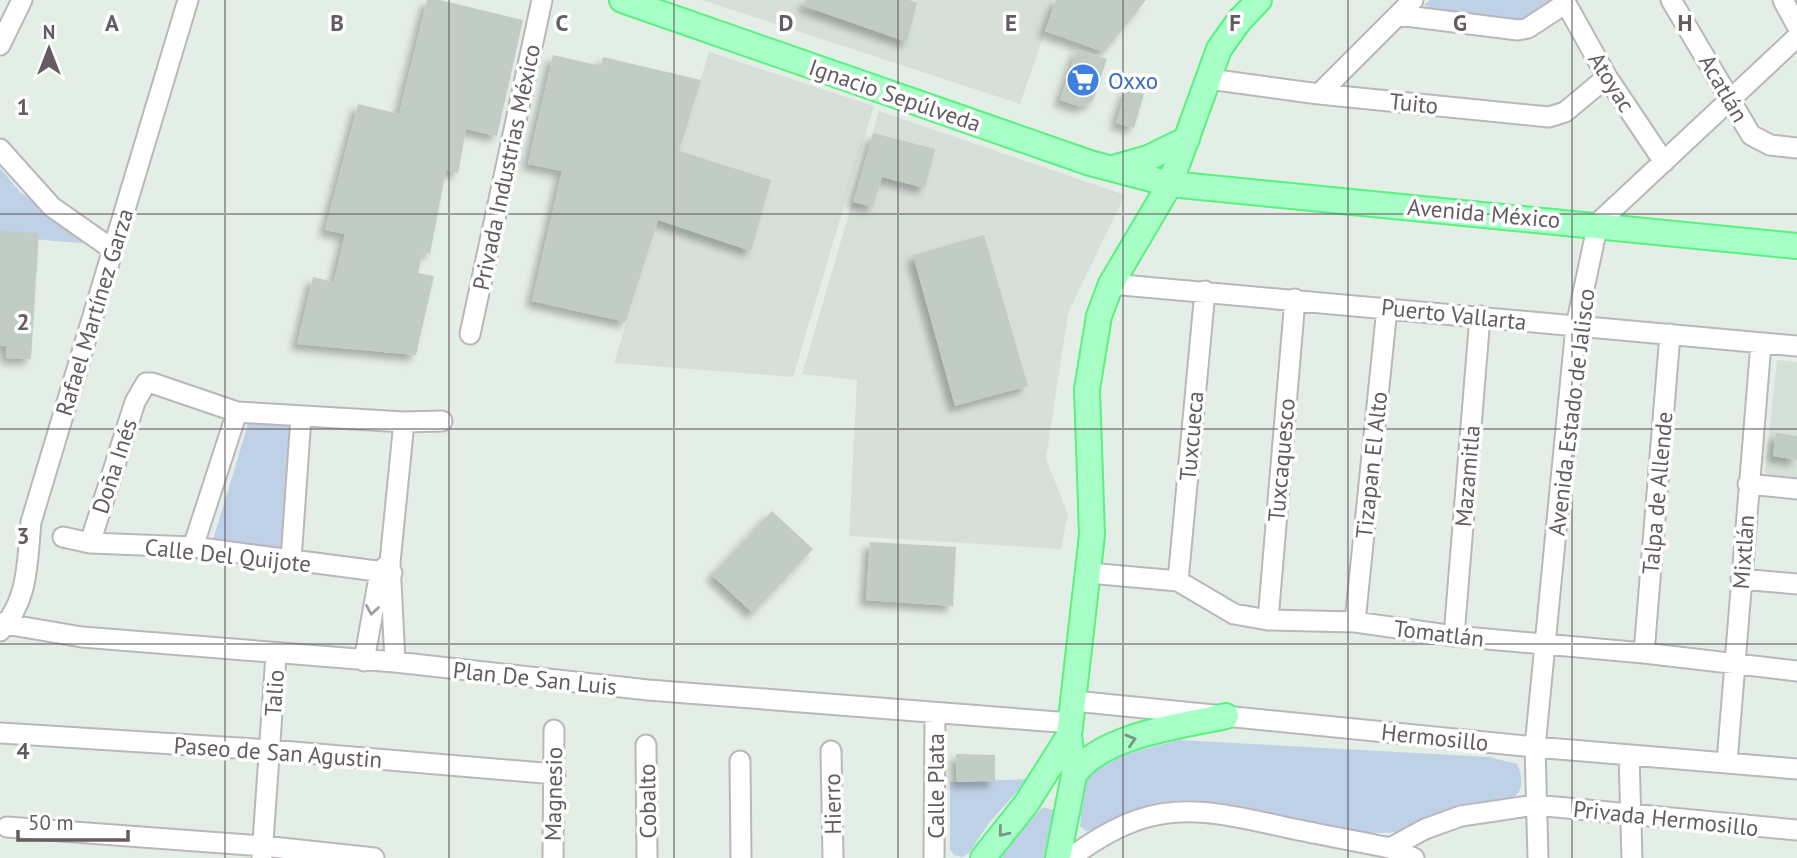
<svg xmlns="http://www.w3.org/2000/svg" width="1797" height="858" viewBox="0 0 1797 858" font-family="'PT Sans',sans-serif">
	<defs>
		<filter id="shadow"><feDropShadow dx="-6" dy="6" stdDeviation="3.5" flood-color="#0004"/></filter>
	</defs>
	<rect width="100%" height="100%" fill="#e3eee6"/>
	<path fill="#d7dfd9" d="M702,0H1056L1020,104Z
		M709,52L874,106L793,377L614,363Z
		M879,111L1125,195L1068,313L1046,459L1068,514L1061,549L849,536L857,380L802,374Z"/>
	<path fill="#d4e0d8" d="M1777,360L1797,362V481L1771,478L1765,472Z"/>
	<path fill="#bfd1e6" d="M1430,0H1550L1551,2L1518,23L1441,12L1424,5Z
		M0,168L20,192L102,245L0,236Z
		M249,421L293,423L282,549L212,543Z
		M1179,740L1489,757L1517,764C1532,799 1506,803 1479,810C1447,819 1412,833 1379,833C1313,832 1250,800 1184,800C1150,801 1122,815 1093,830L1086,831L1080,826C1082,811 1080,792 1085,777C1091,760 1161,745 1179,740Z
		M1028,779L989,823L969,853L963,857L954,855L950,849V782Z
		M1043,807L1054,810L1056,818L1048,858H997Z"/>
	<path fill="#c1ccc4" filter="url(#shadow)" d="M427,0H440L523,20L497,136L466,129L458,173L446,170L430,254L423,252L418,273L434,276L416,355L297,344L313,277L334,282L345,234L325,230L358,104L399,114Z
		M806,0H909L917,3L907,42L804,6Z
		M1056,0H1146L1104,52L1045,31Z
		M1077,49L1107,59L1093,101L1081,107L1060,100Z
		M553,55L601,66L603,57L701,80L679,151L771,180L751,251L658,220L626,322L532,301L562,171L528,164Z
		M1126,89L1144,94L1134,128L1116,123Z
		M873,133L935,149L925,188L882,177L873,207L853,202Z
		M0,231L39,233L31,359L6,358L7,346H0Z
		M984,235L1028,386L955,406L913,255Z
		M1776,433L1797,436V460L1773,456Z
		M772,511L813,549L753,613L712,575Z
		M870,542L956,547L953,606L866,600Z
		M956,754L995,755V781L957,782Z"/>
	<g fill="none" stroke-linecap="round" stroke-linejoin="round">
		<defs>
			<path id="minor" d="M1564,0L1607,77L1664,162
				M1671,0L1751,135L1770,145L1797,148
				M1783,0L1797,26
				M1398,15L1518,30L1528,28L1566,3
				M0,45L22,0
				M1209,79L1319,94L1549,117L1565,112L1607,77
				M1319,94L1413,0
				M0,149L52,207L112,249
				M1111,284L1797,346
				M470,334L542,0
				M1748,484L1797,489
				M63,537L90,543L193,547L392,573
				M90,543L135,402L146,383H152L237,412L404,422L442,421
				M193,547L237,412
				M291,560L301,417
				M1089,573L1178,581L1234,614L1268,620L1355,622L1454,636L1644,653L1797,671
				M1741,579L1797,584
				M1178,581L1205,291
				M1268,620L1295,299
				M1355,622L1387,308
				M0,623L82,637L395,662L648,690L1071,723
				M0,631C29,600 27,562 31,522L188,0
				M1454,636L1480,316
				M1644,653L1670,334
				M364,661L380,572L389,563
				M395,662L390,562L404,422
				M1074,701L1535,747L1797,769
				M1,733L270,750L555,774
				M646,745L647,858
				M831,751L833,858
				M1629,755L1632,858
				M740,761L741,858
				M1727,762L1761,343
				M7,827L263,846L374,858
				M1390,848L1425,829L1461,816L1535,805L1797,830
				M262,856L276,655
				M553,858L554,730
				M934,858L935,714
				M1070,858C1152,797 1195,807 1289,828C1322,835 1356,841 1390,848L1414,858
				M1538,858L1535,747L1576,326L1598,223L1797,37"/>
			<path id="major" d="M622,0L1090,163L1170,184L1797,246
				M1113,168L1148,158L1187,139
				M1074,775C1100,735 1182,726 1226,716
				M983,858L1026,804L1069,736
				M1058,858L1074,775L1069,736L1092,535L1087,389L1099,316L1111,284L1170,184L1219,49L1239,21L1259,0"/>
		</defs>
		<use href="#minor" stroke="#bdb5bc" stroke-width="23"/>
		<use href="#major" stroke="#58f27d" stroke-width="28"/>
		<use href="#minor" stroke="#fff" stroke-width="19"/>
		<use href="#major" stroke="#a7ffc7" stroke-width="24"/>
	</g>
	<defs><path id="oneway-chevron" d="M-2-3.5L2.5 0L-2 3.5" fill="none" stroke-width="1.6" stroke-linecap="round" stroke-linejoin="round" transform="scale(1.75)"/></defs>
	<use stroke="#a29da1" href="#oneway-chevron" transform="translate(372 610) rotate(99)"/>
	<g stroke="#7b9486">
		<use href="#oneway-chevron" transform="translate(1131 740) rotate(-17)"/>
		<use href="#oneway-chevron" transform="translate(1003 832) rotate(129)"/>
	</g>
	<path fill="none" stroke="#645b63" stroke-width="2" stroke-opacity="0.55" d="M225,0V858M449,0V858M674,0V858M898,0V858M1123,0V858M1348,0V858M1572,0V858M0,214H1797M0,429H1797M0,644H1797"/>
	<defs>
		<symbol id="supermarket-disc" viewBox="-11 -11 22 22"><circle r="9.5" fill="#3f7fe0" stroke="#fff"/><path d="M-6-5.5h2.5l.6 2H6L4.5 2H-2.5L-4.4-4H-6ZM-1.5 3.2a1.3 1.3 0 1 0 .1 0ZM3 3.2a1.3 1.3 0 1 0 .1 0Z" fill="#fff"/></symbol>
	</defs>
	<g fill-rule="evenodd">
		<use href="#supermarket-disc" x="1064" y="61" width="38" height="38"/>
	</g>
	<g text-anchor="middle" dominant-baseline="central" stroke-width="7" stroke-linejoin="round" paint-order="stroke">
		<g font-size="23" fill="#366cbe" stroke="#fff" text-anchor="start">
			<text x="1108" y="80">Oxxo</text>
		</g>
		<g font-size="23" fill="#645b63" stroke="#fff">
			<text transform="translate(1612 82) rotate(58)">Atoyac</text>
			<text transform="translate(1724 88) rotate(60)">Acatlán</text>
			<text transform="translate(895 95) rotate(19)">Ignacio Sepúlveda</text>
			<text transform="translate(1414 103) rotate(6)">Tuito</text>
			<text transform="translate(506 167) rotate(-78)">Privada Industrias México</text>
			<text transform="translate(1484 213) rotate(5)">Avenida México</text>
			<text transform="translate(94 312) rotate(-73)">Rafael Martínez Garza</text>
			<text transform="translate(1454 314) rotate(6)">Puerto Vallarta</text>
			<text transform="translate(1571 412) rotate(-83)">Avenida Estado de Jalisco</text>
			<text transform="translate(1191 436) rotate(-85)">Tuxcueca</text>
			<text transform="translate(1281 460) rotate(-85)">Tuxcaquesco</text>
			<text transform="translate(1371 465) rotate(-84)">Tizapan El Alto</text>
			<text transform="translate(114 466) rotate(-72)">Doña Inés</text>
			<text transform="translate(1467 476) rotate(-85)">Mazamitla</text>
			<text transform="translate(1657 493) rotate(-85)">Talpa de Allende</text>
			<text transform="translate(1743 552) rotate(-86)">Mixtlán</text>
			<text transform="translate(228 555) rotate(6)">Calle Del Quijote</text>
			<text transform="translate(1439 633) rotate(7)">Tomatlán</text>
			<text transform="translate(535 678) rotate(6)">Plan De San Luis</text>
			<text transform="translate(274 693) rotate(-86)">Talio</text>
			<text transform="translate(1435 737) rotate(6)">Hermosillo</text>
			<text transform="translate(278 752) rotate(4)">Paseo de San Agustin</text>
			<text transform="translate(935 786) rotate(-90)">Calle Plata</text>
			<text transform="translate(553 794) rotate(-89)">Magnesio</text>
			<text transform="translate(647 801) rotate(-91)">Cobalto</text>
			<text transform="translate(832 804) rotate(-91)">Hierro</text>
			<text transform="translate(1666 818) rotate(6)">Privada Hermosillo</text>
		</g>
	</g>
	<g font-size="23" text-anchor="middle" font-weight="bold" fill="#645b63" stroke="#fff" stroke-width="7" stroke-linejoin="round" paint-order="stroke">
		<text x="112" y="31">A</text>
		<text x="337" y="31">B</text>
		<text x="562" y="31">C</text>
		<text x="786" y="31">D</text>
		<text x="1011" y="31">E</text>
		<text x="1235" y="31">F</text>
		<text x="1460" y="31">G</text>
		<text x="1685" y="31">H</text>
		<text x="23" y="115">1</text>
		<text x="23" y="330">2</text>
		<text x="23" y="544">3</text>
		<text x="23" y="759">4</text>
	</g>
	<g transform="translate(49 49)" stroke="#ffffff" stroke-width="5" paint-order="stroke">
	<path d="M0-5L12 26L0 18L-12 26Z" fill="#645b63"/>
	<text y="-10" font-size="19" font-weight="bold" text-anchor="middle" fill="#645b63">N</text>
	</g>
	<path d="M18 830v10h110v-10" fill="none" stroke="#645b63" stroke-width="3.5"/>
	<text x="28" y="830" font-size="21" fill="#645b63" stroke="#ffffff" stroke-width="5" paint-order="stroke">50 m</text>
</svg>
